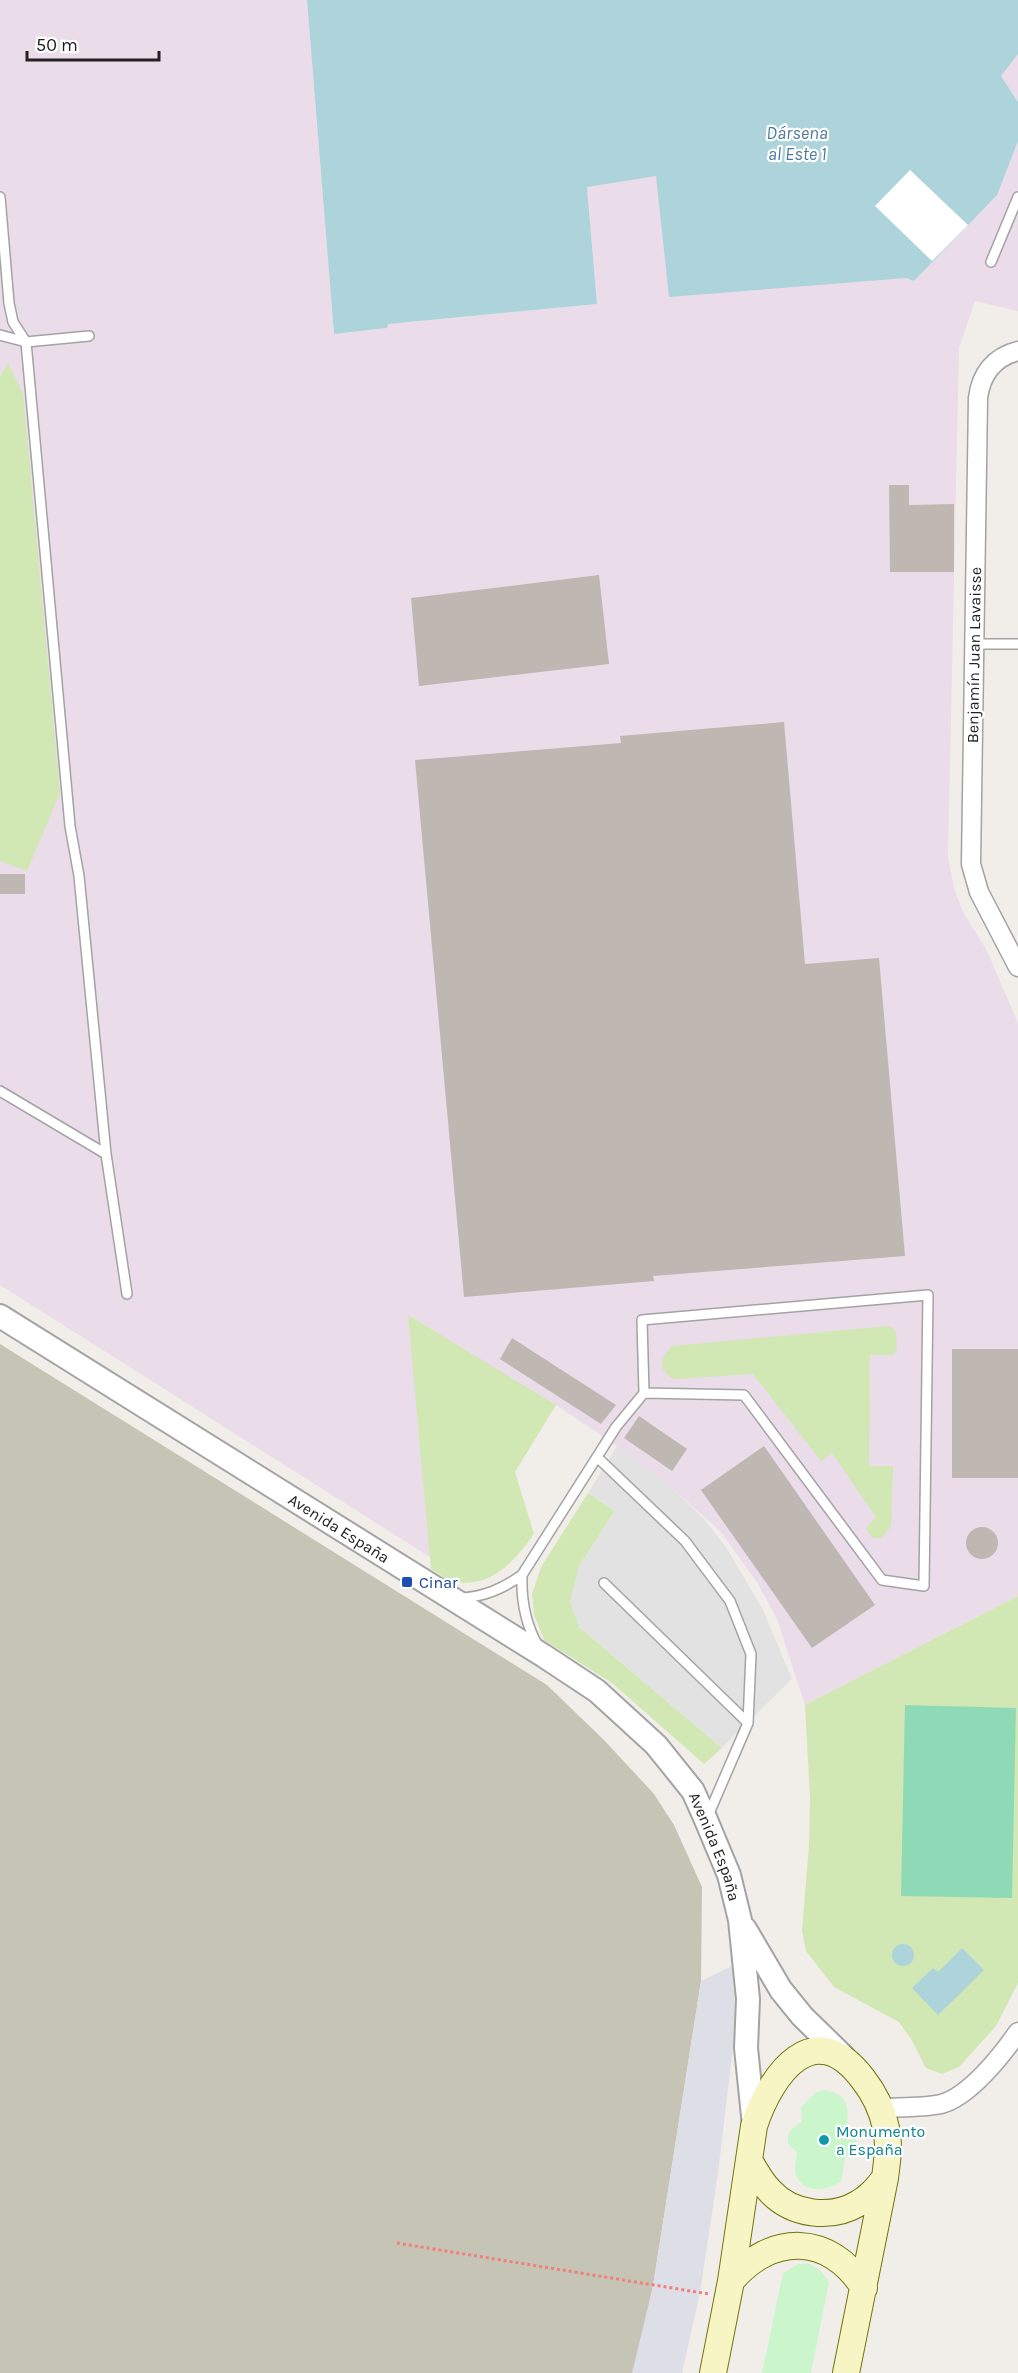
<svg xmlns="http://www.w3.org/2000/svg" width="1018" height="2373" viewBox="0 0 1018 2373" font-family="Karla,sans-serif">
	<rect width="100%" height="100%" fill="#f1eee9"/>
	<path fill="#eadce8" d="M0,0H307L334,334L387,328V324L597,304L587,186L657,176L914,281L996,195L1018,141V311L975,301L959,348L948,857L954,888L963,912L987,951L1018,1023V1596L805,1705L777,1619L758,1584L721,1532L673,1489L617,1446L556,1405L409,1316L430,1557L0,1285Z
		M1018,54V102L1001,76Z"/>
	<path fill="#c6c4b5" d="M0,1344L547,1685L604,1740L654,1794L674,1825L702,1887L701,1981L653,2286L634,2373H0Z"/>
	<path fill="#d1e7b4" d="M8,363L23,394L60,793L27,871L0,861V377Z
		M408,1315L556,1405L515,1472L534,1534C515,1561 491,1588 455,1582C447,1581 438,1573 431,1569Z
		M889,1326L896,1332L897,1350L893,1355H870L869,1466H893L891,1526L882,1538H872L866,1528L876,1517L832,1453L821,1461L753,1374L674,1379C657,1370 660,1358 672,1346Z
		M588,1493L615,1511L579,1566V1627L722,1748L704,1764L612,1683L544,1640L534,1614L532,1594L541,1567Z
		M1018,1596V1983L996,2026L959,2067L942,2074L926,2068L911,2039L899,2022L834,1987L806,1951L802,1931L809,1845L810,1798L805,1705Z"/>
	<path fill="#cbf6cc" d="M824,2090C851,2094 848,2109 847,2131L855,2136L857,2144L852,2152L845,2158L841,2182C826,2191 801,2195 795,2172C794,2166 797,2158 797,2152L788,2144C787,2131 791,2128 802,2122L801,2107L815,2093Z
		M808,2263L821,2271L829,2282L811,2373H762L783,2273L798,2264Z"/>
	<path fill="#8edab7" d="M905,1705L1016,1708L1012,1898L901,1896Z"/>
	<path fill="#e2e2e2" d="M617,1446L673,1489L704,1519L726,1547L763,1610L792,1679L722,1748L579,1627L570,1602L579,1566L615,1511L588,1493Z"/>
	<path fill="#dedee7" d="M734,1965L735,2030L718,2173L700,2293L682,2373H632L653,2286L701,1981Z"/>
	<path fill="#aed4db" d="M307,0H1018V54L1001,76L1018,102V141L997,195L914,281L906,278L669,297L656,176L587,187L597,304L388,324L387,328L334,334Z
		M892 1955a11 11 0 1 1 22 0a11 11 0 1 1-22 0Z
		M962,1948L984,1970L938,2015L912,1988L933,1968L938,1972Z"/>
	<path fill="#fff" d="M910,170L968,225L932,261L875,206Z"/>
	<path fill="#bfb7b2" d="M889,485H909V505L954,504V572H890Z
		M599,575L609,664L419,686L411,598Z
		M784,722L805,964L879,958L905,1256L653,1276L654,1281L464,1297L415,760L621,743L620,736Z
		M0,874H25V894H0Z
		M512,1338L616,1405L601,1424L500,1359Z
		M952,1349H1018V1478H952Z
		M639,1416L687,1449L672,1471L624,1438Z
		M764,1446L875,1605L812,1648L701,1490Z
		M966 1543a16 16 0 1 1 32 0a16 16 0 1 1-32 0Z"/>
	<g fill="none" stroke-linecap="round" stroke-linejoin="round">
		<defs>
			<path id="service" d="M0,197L9,303L13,322L26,342L70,826L79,876L106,1154L127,1294
				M991,262L1018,197
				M0,335L26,342L89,336
				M974,644H1018
				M0,1091L106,1154
				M597,1457L685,1541L730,1601L751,1654L748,1723L707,1818
				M522,1575C521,1601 525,1623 538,1646
				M604,1583L748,1723
				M460,1598C484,1597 502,1589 522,1575L616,1427L644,1393L642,1320L928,1295L924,1586L882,1580L744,1395L644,1393"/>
			<path id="minor" d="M1018,351C994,357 981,374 978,398L971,864L979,892L1018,967
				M881,2108C900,2107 922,2108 941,2104C969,2097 1002,2055 1018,2032"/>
			<g id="tertiary">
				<path id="s1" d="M0,1316L544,1656L597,1691L656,1745L693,1791L706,1820L729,1875L740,1920L748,1999L746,2048L754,2126"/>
				<path d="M745,1929L781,1990L802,2016L844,2057"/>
			</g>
			<path id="secondary" d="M749,2160C755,2171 761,2182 770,2191C792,2215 831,2220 859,2203C870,2197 877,2188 885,2178
				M731,2281C771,2233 830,2233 864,2288
				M713,2373L731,2281L754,2126C771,2074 814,2014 863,2079C874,2093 882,2109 886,2128C890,2144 887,2161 885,2178L846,2373"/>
		</defs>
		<use href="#service" stroke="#a3a3a3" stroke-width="12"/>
		<use href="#minor" stroke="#a3a3a3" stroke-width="21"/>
		<use href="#tertiary" stroke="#a3a3a3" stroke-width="26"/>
		<use href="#secondary" stroke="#70740e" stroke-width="28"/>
		<path stroke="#f07f7c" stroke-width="3" stroke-dasharray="3 3" stroke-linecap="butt" d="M397,2243L709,2294"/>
		<use href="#service" stroke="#fff" stroke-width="9"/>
		<use href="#minor" stroke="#fff" stroke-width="18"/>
		<use href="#tertiary" stroke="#fff" stroke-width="22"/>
		<use href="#secondary" stroke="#f6f5c3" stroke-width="26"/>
	</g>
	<rect fill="#1a4fb4" stroke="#fff" stroke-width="2" x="401" y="1576" width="12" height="12" rx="3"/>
	<circle fill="#0f9aa8" stroke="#fff" stroke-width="2" cx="824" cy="2140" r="6"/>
	<g text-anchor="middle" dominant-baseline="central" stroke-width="4.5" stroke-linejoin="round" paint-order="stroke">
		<g font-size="16" fill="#222" stroke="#fff">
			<text transform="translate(974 655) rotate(-89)">Benjamín Juan Lavaisse</text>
			<text stroke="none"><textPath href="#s1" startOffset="400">Avenida España</textPath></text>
			<text stroke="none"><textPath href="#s1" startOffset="904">Avenida España</textPath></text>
		</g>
		<g font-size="16" fill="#164399" stroke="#fff" text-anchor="start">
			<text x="419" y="1582">Cinar</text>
		</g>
		<g font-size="16" fill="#0d838f" stroke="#fff" text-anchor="start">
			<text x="836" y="2131">Monumento<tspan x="836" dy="18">a España</tspan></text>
		</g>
		<g font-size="18" font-style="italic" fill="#4d7a9c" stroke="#fff">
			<text x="797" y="133">Dársena<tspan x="797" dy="21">al Este 1</tspan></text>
		</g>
	</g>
	<path d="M27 51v9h132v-9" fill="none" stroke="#222222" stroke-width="3"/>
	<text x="36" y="51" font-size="18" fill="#222222" stroke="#ffffff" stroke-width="4.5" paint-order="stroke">50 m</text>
</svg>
